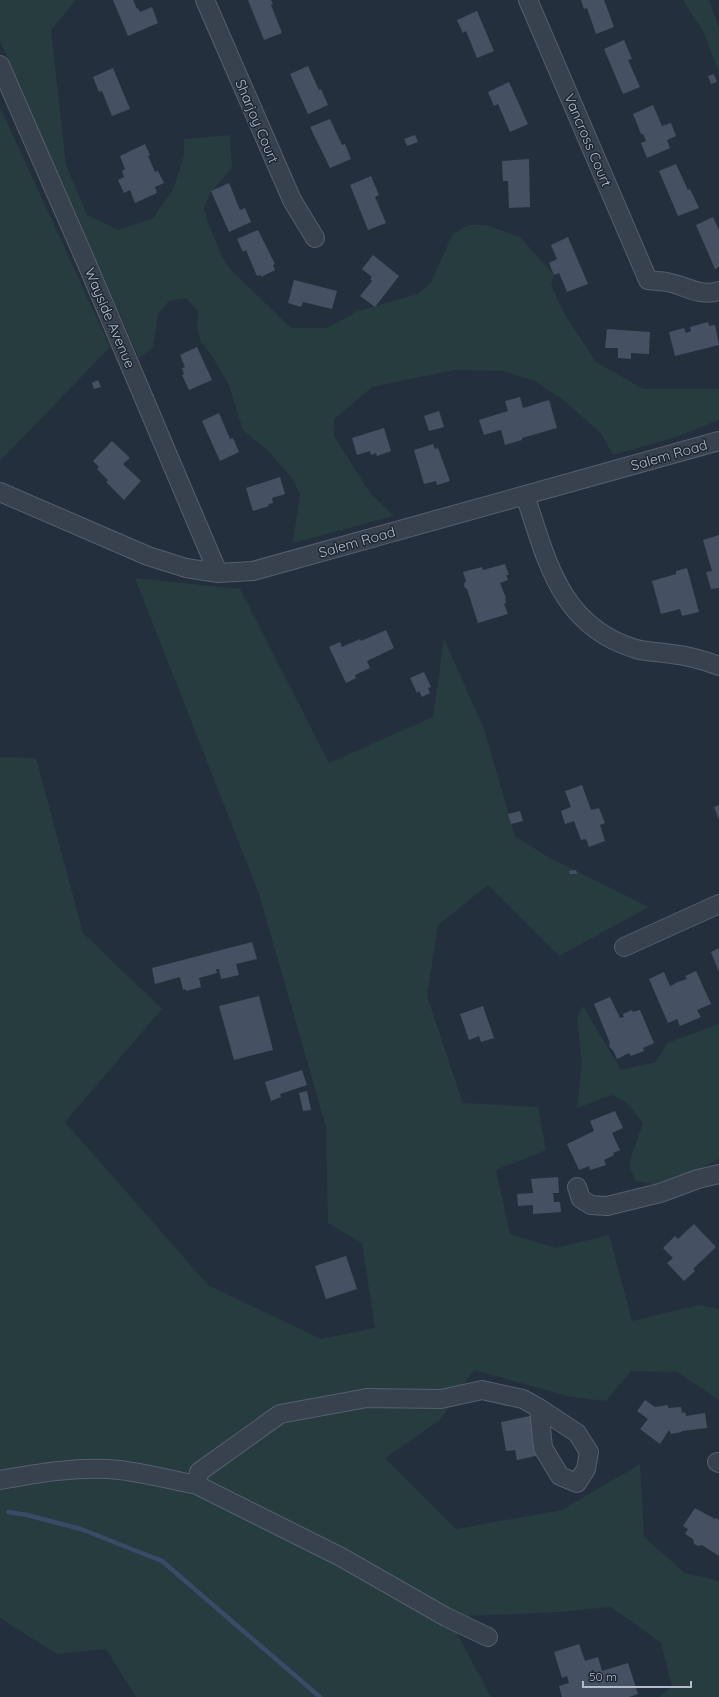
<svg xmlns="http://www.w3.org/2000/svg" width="719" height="1697" viewBox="0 0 719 1697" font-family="Quicksand,sans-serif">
	<rect width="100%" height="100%" fill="#242f3e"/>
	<path fill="#263c3f" d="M0,0H76L51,30L66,165L87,215L118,230L153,218L173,190L184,156V139L230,135L232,168L211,192L204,207L208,223L221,254L229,268L291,328H327L358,311L418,294L431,282L453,234L469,225H486L520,237L554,275L551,285L565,315L596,362L643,389H719V420L676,437L613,455L601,433L563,400L535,381L503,371L454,370L372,387L334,419V436L370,493L394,516L293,543L300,494L292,478L269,452L243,430L229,385L212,356L201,342L197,327L198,311L186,298L169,301L158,314L153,347L139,358L0,41Z
		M683,0H709L719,28V73L705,35Z
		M0,107L110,347L0,461Z
		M135,578L240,589L329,763L433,717L444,639L484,729L515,836L548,857L649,907L559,956L488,885L438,925L427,996L463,1103L538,1107L546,1150L496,1170L510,1234L556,1248L609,1235L632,1321L699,1305L719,1309V1400L677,1372L631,1371L606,1401L571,1397L474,1370L440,1420L385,1458L456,1529L562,1510L640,1464L644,1537L685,1573L719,1581V1697H659L672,1687L661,1643L611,1607L558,1612L446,1617L459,1637L491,1697H136L106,1649L57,1654L0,1618V757L36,758L83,933L162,1009L65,1122L208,1285L321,1339L375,1328L362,1243L328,1223L326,1127L259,894Z
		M583,1006L621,1070L656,1062L667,1043L719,1024V1159L666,1186L635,1181L629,1163L643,1123L626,1102L612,1095L577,1108L582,1063L577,1018Z"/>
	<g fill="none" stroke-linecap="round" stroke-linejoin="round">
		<path stroke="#394c67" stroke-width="4.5" d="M8,1512L27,1515L81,1529L162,1561L320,1697"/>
	</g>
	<path fill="#455162" d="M113,0H133L137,9L138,8L140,12L152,7L158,23L128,36Z
		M248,0H271L273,4L271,5L282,33L264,40Z
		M581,0H604L614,27L596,34L587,8L584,9Z
		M477,11L494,51L477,58L466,31L463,33L457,20Z
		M624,40L632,59L628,60L640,87L623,94L604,49Z
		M308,66L319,90L321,89L328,105L308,114L290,74Z
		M113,68L130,109L112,116L102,91L99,92L93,77Z
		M714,74L717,82L711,84L708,76Z
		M509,82L528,124L510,132L498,104L494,106L488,92Z
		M653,105L662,126L671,123L676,136L667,140L670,148L647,158L641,143L646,141L643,134H641L633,114Z
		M330,119L342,145L345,144L351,159L330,168L310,127Z
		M415,135L418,142L407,146L404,139Z
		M145,144L150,155L148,156L155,172L158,171L164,183L155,187L157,193L135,203L130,190L124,193L118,180L124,177L122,171L125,169L120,156Z
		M529,159L530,207L509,208L508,181H503L502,161Z
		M676,164L688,190L690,189L699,208L678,216L659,171Z
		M371,176L379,195L375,197L386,223L368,230L350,185Z
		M229,183L240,210L245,208L251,222L229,232L211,191Z
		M713,217L719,230V267L715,269L696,225Z
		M258,230L275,264L273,265L275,270L261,277V275L257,276L246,250L243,252L237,239Z
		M568,237L588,284L567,292L559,273L554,275L549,263L557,259L551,245Z
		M373,255L399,276L375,307L360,296L372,281L370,279L372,277L362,269Z
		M294,280L337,291L332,309L303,302L301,307L288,303Z
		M708,322L709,326L715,325L719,345L675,356L669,332L684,328L686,333L691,331L690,327Z
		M607,329L650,332L649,354L631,353V359L618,358V348H605Z
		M197,347L212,380L189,390L182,375L184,374L182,368L185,367L180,355Z
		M98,380L101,387L94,389L92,383Z
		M520,397L523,408L549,400L557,428L522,438V440L505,445L501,430L484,435L479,420L508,411L505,401Z
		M439,411L444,427L429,431L424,416Z
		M219,413L230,439L233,438L239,452L220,461L202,421Z
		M384,428L391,451L377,456L376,453L371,455L370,451L357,455L352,438Z
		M112,441L130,458L123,464L141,481L124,500L106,482L108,480L97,469L99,467L93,461Z
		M433,444L435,449L438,448L450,481L437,485L436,481L424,484L414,450Z
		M280,477L285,494L272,498L273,503L268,504L269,506L253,511L246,488Z
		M719,535V588L711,589L706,572L712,571L703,540Z
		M505,564L509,575H506L508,580L500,583L506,598H505L506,603L504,604L508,614L478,623L467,589L465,588L464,584L466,581L463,572L482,567L483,570Z
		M687,568L699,612L682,616L680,609L661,614L652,581L676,574V571Z
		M386,630L394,648L367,661L370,668L355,675L356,678L346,683L329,647L340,642L342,647L360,639L361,641Z
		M424,672L431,687L428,688L430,693L422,697L419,691L417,693L410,678Z
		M582,785L591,810L599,808L605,823L600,825L605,841L589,847L586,839L581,840L574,821L565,824L561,811L571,807L565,791Z
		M719,805V820L714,807Z
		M520,811L523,821L511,824L508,814Z
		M576,870L577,874H570L569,871Z
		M252,942L257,959L236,964L239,975L221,979L219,969H216L217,973L199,978L201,987L186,991V989L183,990L180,977L155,984L152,968Z
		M719,948V972L711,952Z
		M696,971L711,1004L697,1010L701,1017L680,1026L677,1019L668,1023L649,979L664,972L670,986L675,984V983L687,979L685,976Z
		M259,996L273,1050L234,1060L219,1006Z
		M610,997L620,1018L624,1017L623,1014L632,1010L633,1012L640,1010L654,1043L643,1048L644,1051L631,1056L629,1053L617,1059L613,1050L611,1049L609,1045L610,1043L594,1004Z
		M483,1006L494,1038L481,1042L479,1036L469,1040L460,1014Z
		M302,1070L307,1085L280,1094L281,1097L271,1101L265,1082Z
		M307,1091L311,1110L303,1111L299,1093Z
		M615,1111L623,1128L612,1133L620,1150L613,1153L614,1155L604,1160L606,1165L590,1170L589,1166L579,1170L567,1144L594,1131L590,1121Z
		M558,1177L559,1193H553L554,1202H560L561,1212L533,1214V1205L518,1206L517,1194L533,1193L531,1179Z
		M694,1224L716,1247L693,1269L695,1271L684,1281L667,1263L673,1258L663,1248L675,1236L678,1239Z
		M346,1256L357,1289L326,1299L315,1266Z
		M645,1400L655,1407L668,1405V1408L681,1407L682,1413L685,1412L686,1416L705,1413L707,1428L682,1431V1432L671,1434L669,1430L660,1444L640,1429L648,1419L637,1411Z
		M530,1416L536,1446H534L536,1456L517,1460L515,1450L506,1451L501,1422Z
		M695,1508L715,1519L716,1518L719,1520V1556L702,1545L698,1546L694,1544L693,1539L685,1534L688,1529L683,1526Z
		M579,1644L585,1661L598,1657L602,1671L628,1663L638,1694L629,1697H562L559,1686L569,1683L567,1676L562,1678L554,1652Z"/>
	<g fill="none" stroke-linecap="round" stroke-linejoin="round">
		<defs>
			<path id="minor" d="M205,0L292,200L315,238
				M528,0L648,280C655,281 661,281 667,282C687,286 699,297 719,291
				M0,65L87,264L218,573
				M0,492L148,556L186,568L218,573L253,571L719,441
				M525,495C547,561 560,626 636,649C647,652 660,652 672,654C688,656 704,660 719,666
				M624,947L719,904
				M577,1187L581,1199L591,1205L607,1206L660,1193L698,1179L719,1174
				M717,1462L719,1463
				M0,1480C39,1473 79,1466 119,1470C145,1473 171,1480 197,1485
				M488,1637L446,1617L341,1557L197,1485L199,1472L280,1414L367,1398L441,1399L482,1390L523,1399L539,1408L577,1433L589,1452L586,1469L577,1483L560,1476L543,1448L539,1408"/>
		</defs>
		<use href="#minor" stroke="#565f6c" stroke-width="20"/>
		<use href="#minor" stroke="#38414e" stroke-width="18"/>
	</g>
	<g text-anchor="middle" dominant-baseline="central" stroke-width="3" stroke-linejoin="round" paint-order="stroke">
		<g font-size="14" fill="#b4bcc9" stroke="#1d2633">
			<text transform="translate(257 121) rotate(67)">Sharjoy Court</text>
			<text transform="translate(588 140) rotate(67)">Vancross Court</text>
			<text transform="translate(110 318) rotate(67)">Wayside Avenue</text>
			<text transform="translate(669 455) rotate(-16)">Salem Road</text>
			<text transform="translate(357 542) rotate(-16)">Salem Road</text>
		</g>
	</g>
	<path d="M583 1681v6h108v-6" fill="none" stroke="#b4bcc9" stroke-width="2"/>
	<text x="589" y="1681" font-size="12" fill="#b4bcc9" stroke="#1d2633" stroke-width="3" paint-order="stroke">50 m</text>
</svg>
